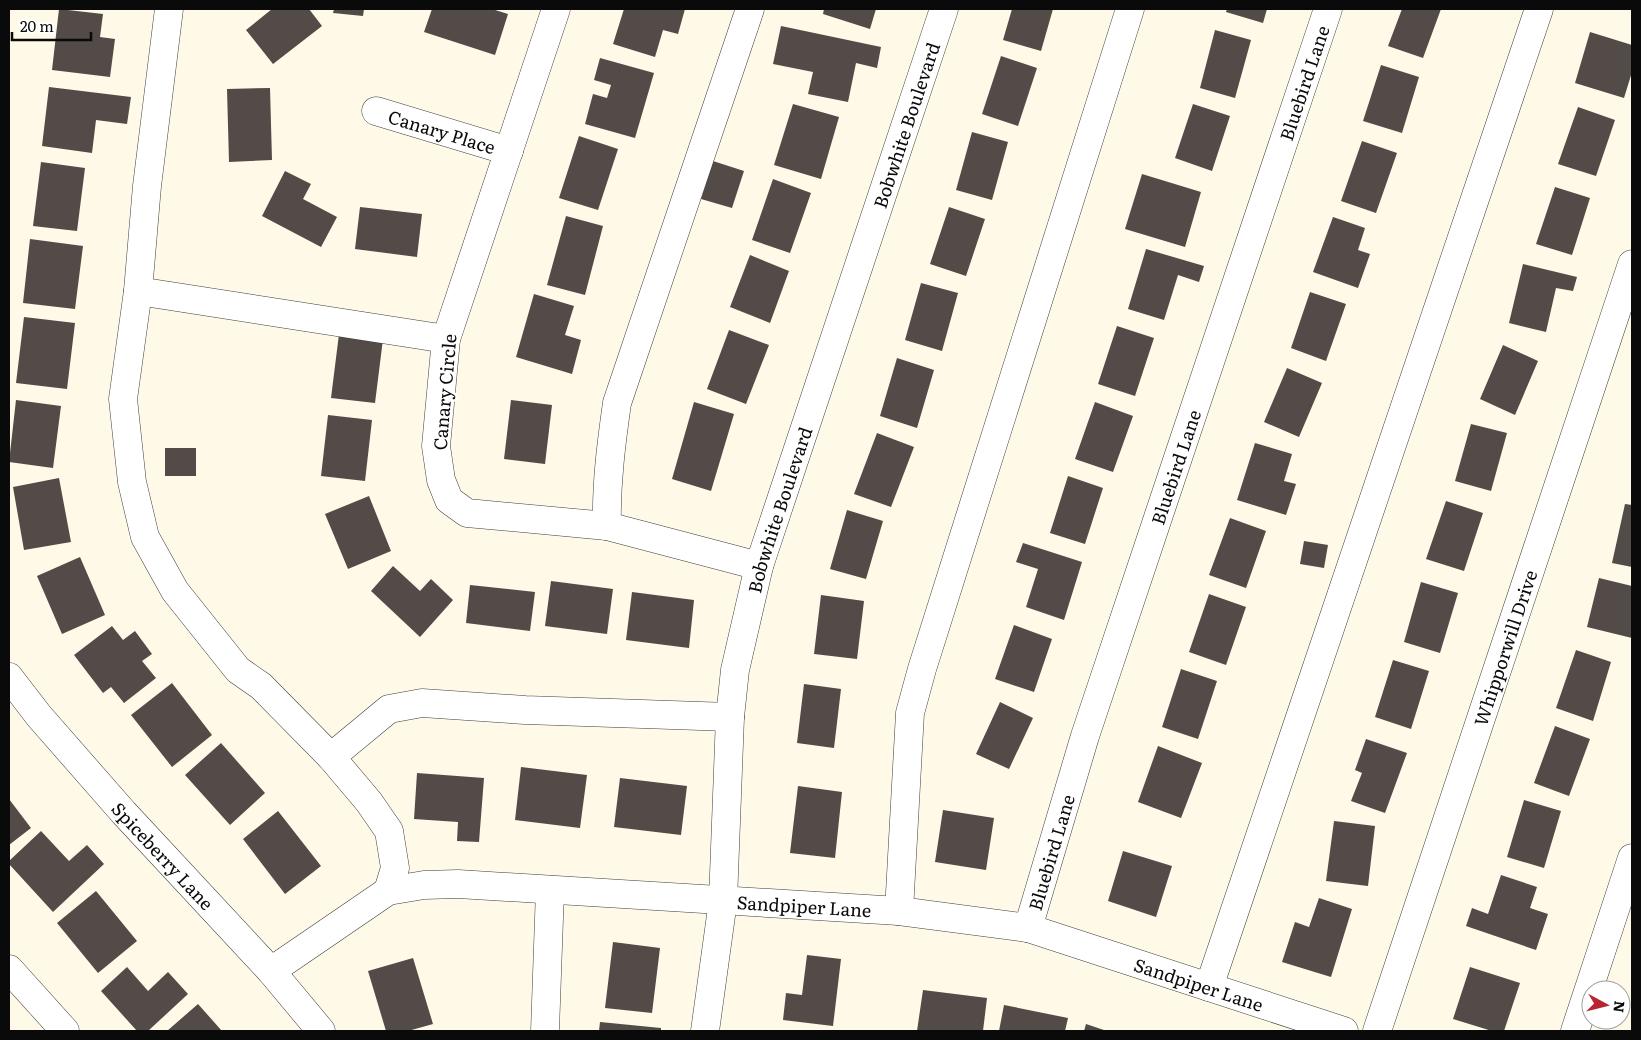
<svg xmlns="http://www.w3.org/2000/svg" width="1641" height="1040" viewBox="0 0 1641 1040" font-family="Literata,serif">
	<rect width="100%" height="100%" fill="#fff9e7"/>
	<path fill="#534b47" d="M59,9L103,14L100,37L115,39L110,77L52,70Z
		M272,9H309L322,26L273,64L246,30Z
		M334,9H364L363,16L333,13Z
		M432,9H492L508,14L495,55L424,32Z
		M624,9H685L678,34L663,30L655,57L613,44Z
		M824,9H876L870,29L823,14Z
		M1012,9H1053L1041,51L1003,40Z
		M1227,9H1267L1263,23L1226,12Z
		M1402,9H1441L1423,58L1388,46Z
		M781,26L881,47L877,68L856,63L848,102L808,94L813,72L773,64Z
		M1215,30L1251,40L1235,98L1200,88Z
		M1590,32L1632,45V72L1624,98L1575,83Z
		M1001,56L1037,68L1018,126L982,114Z
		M600,58L654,73L635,138L585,124L593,94L607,98L611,85L594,80Z
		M1381,65L1419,77L1402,133L1363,121Z
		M49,87L131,97L127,124L96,120L92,153L42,146Z
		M270,88L272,160L229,162L227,89Z
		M793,104L839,117L821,179L774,165Z
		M1193,104L1230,116L1212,171L1175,158Z
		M1578,107L1615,120L1596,176L1558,164Z
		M972,132L1008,142L992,200L956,190Z
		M579,136L618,149L598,210L559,198Z
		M1362,141L1397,153L1376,213L1341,201Z
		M713,161L744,171L732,208L701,199Z
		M41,162L85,168L77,231L33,226Z
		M285,171L311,184L303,199L337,217L321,247L262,216Z
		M1142,174L1201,192L1185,247L1125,229Z
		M773,179L811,193L790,253L752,240Z
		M1555,187L1590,198L1572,255L1536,244Z
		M360,207L422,214L417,257L355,249Z
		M949,207L985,219L966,276L930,264Z
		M566,216L603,226L585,295L547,285Z
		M1333,217L1365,228L1358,250L1370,254L1358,288L1313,272Z
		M30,239L83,246L75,309L23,303Z
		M1146,249L1204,266L1199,282L1178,275L1164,320L1128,309Z
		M750,255L789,271L770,323L730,307Z
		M1523,264L1577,277L1573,291L1556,288L1546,332L1509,323Z
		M921,283L958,293L942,351L905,340Z
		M1310,292L1346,304L1326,361L1291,348Z
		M534,294L574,306L565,335L581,340L572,374L516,357Z
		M24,317L75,323L67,389L16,383Z
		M1117,326L1154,338L1135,396L1098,384Z
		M729,330L769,345L746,404L707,389Z
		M339,334L383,339L375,403L331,398Z
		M1503,345L1538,361L1515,415L1480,399Z
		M897,358L934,370L917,428L880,416Z
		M1287,368L1322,383L1299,437L1264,422Z
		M16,400L61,406L53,468L9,462Z
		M511,400L552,405L545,464L504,459Z
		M694,402L734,414L711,491L672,479Z
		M1095,402L1133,416L1113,472L1075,459Z
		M328,415L372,420L365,481L321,476Z
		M1471,424L1507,433L1491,491L1455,481Z
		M877,433L914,447L891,507L854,494Z
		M1255,443L1292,454L1284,481L1296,484L1286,515L1237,500Z
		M165,448H196V476H165Z
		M1068,476L1103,488L1085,544L1050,533Z
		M59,478L71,542L24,550L13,487Z
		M369,496L391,551L348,569L325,514Z
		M1446,501L1483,513L1464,571L1426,559Z
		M1625,504L1632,505V567L1612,563Z
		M847,510L883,521L866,579L830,569Z
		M1230,518L1266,531L1246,588L1209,575Z
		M1304,541L1328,545L1324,568L1300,564Z
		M1023,543L1082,562L1064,620L1026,607L1038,569L1016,562Z
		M80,557L105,615L62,634L37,576Z
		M393,566L420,591L431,579L453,600L420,637L371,591Z
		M1599,578L1632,586V638L1587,627Z
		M551,581L613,589L607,634L545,626Z
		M1421,582L1458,593L1440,653L1404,642Z
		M470,585L535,592L530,631L466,623Z
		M632,592L694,600L689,648L626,640Z
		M1209,594L1246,607L1226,665L1189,652Z
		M821,595L864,601L857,659L814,654Z
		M1014,625L1052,639L1034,692L995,679Z
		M112,626L123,640L135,631L152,654L142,661L156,678L124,703L111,687L103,693L74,655Z
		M1576,650L1611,662L1593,721L1556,708Z
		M1393,660L1429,671L1411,729L1375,717Z
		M1181,669L1217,681L1198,739L1162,727Z
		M172,683L212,735L172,767L131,715Z
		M804,684L841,689L834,748L797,743Z
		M1000,702L1033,718L1009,769L976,754Z
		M1555,726L1590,739L1569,796L1534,783Z
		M1366,739L1407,753L1385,813L1351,801L1362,773L1355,770Z
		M221,743L265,793L230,825L185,775Z
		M1158,746L1202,763L1181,818L1138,802Z
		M521,767L587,775L580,828L515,820Z
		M417,773L484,778L479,842L457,841L458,822L414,819Z
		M620,778L687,786L681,835L614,827Z
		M798,786L842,792L835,858L790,853Z
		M9,799L31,828L9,845Z
		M1524,800L1561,811L1544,868L1507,857Z
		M943,810L994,818L986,870L935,862Z
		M278,811L321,866L285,894L243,839Z
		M1334,821L1375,826L1368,886L1326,881Z
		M41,831L69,861L87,845L104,864L53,912L9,864V861Z
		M1123,851L1172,866L1156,917L1108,901Z
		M1501,875L1537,887L1530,908L1548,914L1536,950L1466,926L1472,908L1488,914Z
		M96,891L137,941L98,973L57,923Z
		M1319,898L1352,909L1331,977L1282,962L1295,922L1309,927Z
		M613,942L660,948L652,1013L605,1008Z
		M807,955L841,959L833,1026L783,1020L786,993L802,995Z
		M413,958L433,1024L408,1031H386L368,971Z
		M127,967L148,991L168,972L188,994L148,1031H137L101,991Z
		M1470,967L1520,983L1504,1031H1492L1453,1019Z
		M923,990L987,998L983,1031H917Z
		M198,1004L222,1031H167Z
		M1004,1005L1068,1018L1065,1031H999Z
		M600,1022L661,1028V1031H599Z
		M1086,1024L1107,1031H1084Z"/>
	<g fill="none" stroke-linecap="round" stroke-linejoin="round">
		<defs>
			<g id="minor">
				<path d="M169,9L147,186L138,291L123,399L132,482L145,537L175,591L238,670L261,686L331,757L369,802L389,831L395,868L388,891"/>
				<path d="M556,9L446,339L436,446L441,480L449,500L467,513L607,526L759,566"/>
				<path id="s1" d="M376,111L509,151"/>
				<path d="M138,291L446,339"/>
				<path d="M607,526C606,485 611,445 617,403L750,9"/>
				<path id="s2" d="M9,677L39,716L124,813L271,971L321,1031"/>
				<path d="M331,757L389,709L422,703L525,710L730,717"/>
				<path d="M899,911L910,713L922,669L1130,9"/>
				<path id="s3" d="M1028,928L1085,736L1328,9"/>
				<path d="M9,969L65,1031"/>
				<path id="s4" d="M271,971L388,891L424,885L458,884L899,911L1028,928L1344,1031"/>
				<path d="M1209,987L1539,9"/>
				<path d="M545,1031L550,890"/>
				<path id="s5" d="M705,1031L723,901L730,717L735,670L759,566L944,9"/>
				<path id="s6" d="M1377,1031L1632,264"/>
				<path d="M1575,1031L1632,858"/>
			</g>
		</defs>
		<use href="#minor" stroke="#3d3d3d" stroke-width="29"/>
		<use href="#minor" stroke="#fff" stroke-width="28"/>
	</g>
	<g text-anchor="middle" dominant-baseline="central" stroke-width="5" stroke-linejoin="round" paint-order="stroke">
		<g font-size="18" fill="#0a0a0a" stroke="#fff">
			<text stroke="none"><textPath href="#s3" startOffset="889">Bluebird Lane</textPath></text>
			<text stroke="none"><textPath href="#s5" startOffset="934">Bobwhite Boulevard</textPath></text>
			<text stroke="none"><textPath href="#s1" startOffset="69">Canary Place</textPath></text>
			<text transform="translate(444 392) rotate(-85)">Canary Circle</text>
			<text stroke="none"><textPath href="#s3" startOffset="484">Bluebird Lane</textPath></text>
			<text stroke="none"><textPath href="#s5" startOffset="529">Bobwhite Boulevard</textPath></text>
			<text stroke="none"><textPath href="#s6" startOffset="404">Whipporwill Drive</textPath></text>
			<text stroke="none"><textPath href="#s3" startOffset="79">Bluebird Lane</textPath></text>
			<text stroke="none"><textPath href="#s2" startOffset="236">Spiceberry Lane</textPath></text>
			<text stroke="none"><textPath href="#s4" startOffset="559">Sandpiper Lane</textPath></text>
			<text stroke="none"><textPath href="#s4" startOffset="964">Sandpiper Lane</textPath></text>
		</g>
	</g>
	<rect width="1641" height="1040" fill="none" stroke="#0a0a0a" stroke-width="20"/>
	<g transform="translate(1606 1005) rotate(97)"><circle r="24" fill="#ffffff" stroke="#9d9d9d"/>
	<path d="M0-4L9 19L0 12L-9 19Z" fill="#b92432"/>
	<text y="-8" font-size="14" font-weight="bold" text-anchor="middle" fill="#0a0a0a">N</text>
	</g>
	<path d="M12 32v8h79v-8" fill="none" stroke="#0a0a0a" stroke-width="2.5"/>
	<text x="20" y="32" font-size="15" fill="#0a0a0a" stroke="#ffffff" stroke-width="4" paint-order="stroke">20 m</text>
</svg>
